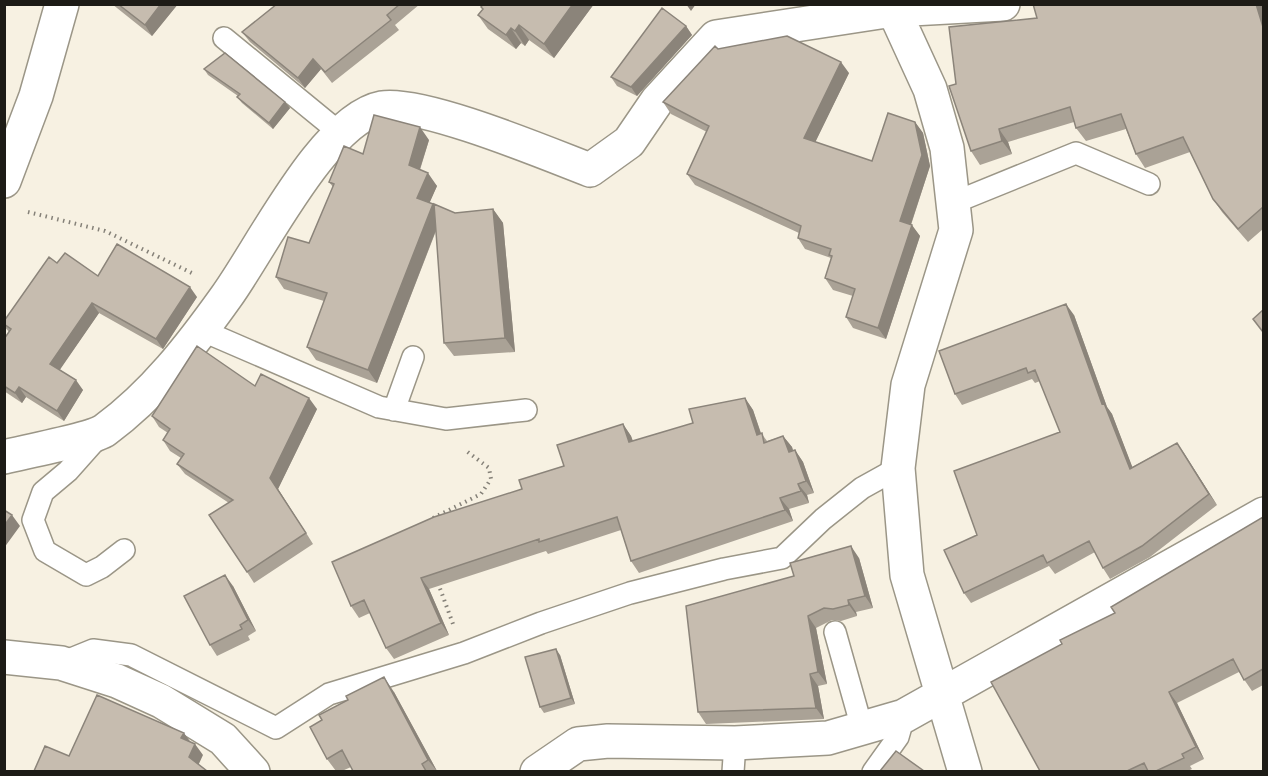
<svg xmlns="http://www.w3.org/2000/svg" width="1268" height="776" viewBox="0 0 1268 776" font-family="Jost,sans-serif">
	<rect width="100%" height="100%" fill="#f7f1e2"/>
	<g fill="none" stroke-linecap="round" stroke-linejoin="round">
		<defs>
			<path id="service" d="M224,38L340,133
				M953,203L1076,153L1149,184
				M201,330L379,407L446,419L526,410
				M394,410L413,357
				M100,435L68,471L43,492L33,520L45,551L86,575L102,567L124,550
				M835,632L862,728
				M61,663L93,650L131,655L276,728L329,694L464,653L541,623L630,593L724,569L782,558L823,519L862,488L898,468
				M733,772L735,743
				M873,772L898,737L904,716"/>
			<path id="minor" d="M891,4L930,89L947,148L956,230L908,385L898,468L907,575L965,772
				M4,181L36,96L62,4
				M4,457C24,452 93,439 105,430C154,394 191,346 226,297C261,249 324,119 382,108C422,101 548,154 590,170L629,142L657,101L716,37L893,10L1003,4
				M4,657L61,663L117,681L161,701L223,739L253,772
				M537,772L578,744L608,741L735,743L828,738L904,716L1264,514"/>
		</defs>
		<use href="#service" stroke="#9b9687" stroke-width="24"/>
		<use href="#minor" stroke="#9b9687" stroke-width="36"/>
		<path stroke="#858178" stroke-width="4" stroke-dasharray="1.5 4.5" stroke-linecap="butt" d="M28,212L105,231L194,274
			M433,518L481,494L491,479L489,468L465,450
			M438,583L453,624"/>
		<use href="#service" stroke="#fff" stroke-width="21"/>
		<use href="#minor" stroke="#fff" stroke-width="33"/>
	</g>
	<path fill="#aaa296" d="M112,4H178L152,36Z
		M277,4H420L395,25L399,30L332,83L321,69L305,88L250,42L242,32Z
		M594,4L554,58L529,40L525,46L521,43L516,49L488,29L478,15L483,9L481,7Z
		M1263,11V229L1248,242L1222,212L1213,199L1190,152L1145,168L1136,154L1126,129L1086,141L1076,128L1074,122L1008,142L1012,154L980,165L971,151L956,84L1037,18Z
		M686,26L692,35L637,96L617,86L611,77Z
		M718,49L849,73L815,142L872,161L915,122L923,133L930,166L911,225L920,236L886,339L853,328L846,317L853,296L833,290L825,278L831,258L805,249L798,238L799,233L695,185L687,174L707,132L671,114L663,102Z
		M204,69L285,102L290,108L273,129L242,103L237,97L238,96L208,75Z
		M429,140L420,170L437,186L429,203L433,204L434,206L455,213L493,209L503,223L515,352L454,356L444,343L436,231L377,383L316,360L307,347L324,301L284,289L276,277L309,243L333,187L329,182L363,154Z
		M57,263L98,276L197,297L163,349L99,313L59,370L83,390L64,421L26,397L22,403L4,391V339L9,332L4,326V321Z
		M1074,315L1107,407L1112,414L1132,467L1177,443L1217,505L1150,557L1110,579L1103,568L1095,552L1055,574L1049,566L971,603L964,593L977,535L1060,432L1040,381L1035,383L1032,379L962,405L955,394Z
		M255,386L317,409L278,489L313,544L254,583L247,572L229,503L185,474L177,464L181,458L170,451L163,440L168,433L159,427L152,416Z
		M745,398L753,410L761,433L767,441L783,436L792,447L793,451L795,450L803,462L814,493L807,495L809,503L789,509L793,521L639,573L631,561L621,530L548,554L546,551L429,589L449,635L394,659L386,648L370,613L359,618L351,606L522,489L564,466L623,424L631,436L633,441L693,423Z
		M1263,517V685L1252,691L1239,672L1177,703L1204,759L1190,766L1192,769L1188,771H1040L1062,644L1115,613Z
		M859,558L873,608L856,612L857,616L841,621L832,620L816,628L827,684L818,686L824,719L706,724L698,712Z
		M233,586L256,631L248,636L250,640L217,656L210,645Z
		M560,655L575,704L544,713L540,707Z
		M394,692L437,771H353L351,767L342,771H336L327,759Z"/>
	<path fill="#8b847a" d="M161,4H178L152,36L145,25Z
		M573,4H594L554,58L544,44Z
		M686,4H696L691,11Z
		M1256,4H1262L1263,11V27Z
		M519,25L529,40L525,46L515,31Z
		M686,26L692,35L637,96L631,87Z
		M511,28L521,43L516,49L506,35Z
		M313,59L321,69L305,88L298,78Z
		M841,62L849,73L812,149L804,138Z
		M285,102L290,108L273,129L269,123Z
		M915,122L923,133L930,166L908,233L900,221Z
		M420,127L429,140L417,178L409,165Z
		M999,129L1008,142L1012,154L1002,141Z
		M428,173L437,186L426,211L417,198Z
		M433,204L441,217L377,383L368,370Z
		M493,209L503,223L515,352L505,338Z
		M912,225L920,236L886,339L878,328Z
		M190,287L197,297L163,349L156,339Z
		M92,303L99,313L57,374L50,364Z
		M1066,304L1074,315L1107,407L1112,414L1137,479L1130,469L1102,404Z
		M76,380L83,390L64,421L57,411Z
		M19,387L26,397L22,403L15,393Z
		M309,398L317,409L278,489L313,544L270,478Z
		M745,398L753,410L765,446L757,435Z
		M623,424L631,436L637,454L629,442Z
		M783,436L792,447L797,464L789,452Z
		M1177,443L1184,453L1217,505L1209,494Z
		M795,450L803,462L814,493L806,481Z
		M798,484L807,495L809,503L801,491Z
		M780,498L789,509L793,521L785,510Z
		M12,515L20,526L4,548V526Z
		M851,546L859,558L873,608L865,596Z
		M225,575L233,586L256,631L248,620Z
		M421,578L429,589L449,635L441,623Z
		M848,600L856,612L857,616L849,605Z
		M808,616L816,628L827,684L818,672Z
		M556,649L560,655L575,704L571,698Z
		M810,674L818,686L824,719L816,708Z
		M384,677L394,692L437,771L428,760Z
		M1169,692L1177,703L1204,759L1196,747Z
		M184,733L192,744L181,738Z
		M195,744L203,755L197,768L189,757Z"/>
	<path fill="#c6bcaf" stroke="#8b847a" stroke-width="1.5" d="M118,4H161L145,25Z
		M277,4H400L387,15L391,20L325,72L313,59L298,78L242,32Z
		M483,4H573L544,44L519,25L515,31L511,28L506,35L478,15L483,9L481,7Z
		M1033,4H1256L1263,27V207L1238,229L1213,199L1183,137L1136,154L1121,114L1076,128L1070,107L999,129L1002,141L971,151L949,86L956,84L949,27L1037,18Z
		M662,8L686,26L631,87L611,77Z
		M787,36L841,62L804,138L872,161L888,113L915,122L922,155L900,221L912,225L878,328L846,317L855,289L825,278L832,256L829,255L831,249L798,238L801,226L687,174L709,126L663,102L715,46L718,49Z
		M225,53L285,102L269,123L237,97L240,94L204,69Z
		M374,115L420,127L409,165L428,173L417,198L433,204L368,370L307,347L327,293L276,277L288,237L309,243L334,184L329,182L344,146L363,154Z
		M434,204L455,213L493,209L505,338L444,343Z
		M117,244L190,287L156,339L92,303L50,364L76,380L57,411L19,387L15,393L4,386V339L11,329L4,324V321L49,257L57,263L65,253L98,276Z
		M1066,304L1102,404L1104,403L1130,469L1177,443L1209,494L1142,546L1103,568L1089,541L1047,563L1043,555L964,593L944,550L977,535L954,471L1060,432L1035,370L1028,373L1026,368L955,394L939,351Z
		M1263,310V332L1253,319Z
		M197,346L255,386L261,374L309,398L270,478L306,533L247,572L209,515L233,500L177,464L184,454L163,440L170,429L152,416Z
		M745,398L757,435L762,433L764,443L783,436L789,452L795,450L806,481L798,484L801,491L780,498L785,510L631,561L617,517L539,542V539L421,578L441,623L386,648L364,600L351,606L332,562L434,517L522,489L519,480L564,466L557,445L623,424L629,442L693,423L689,409Z
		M4,510L12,515L4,526Z
		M1263,517V669L1244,680L1233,659L1169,692L1196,747L1182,754L1184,758L1156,771H1148L1144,763L1127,771H1040L991,682L1062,644L1060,640L1115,613L1111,607Z
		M851,546L865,596L848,600L849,605L833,609L824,608L808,616L818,672L810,674L816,708L698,712L686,606L794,576L790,563Z
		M225,575L248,620L240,625L242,629L210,645L184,596Z
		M556,649L571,698L540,707L525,657Z
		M384,677L428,760L422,764L426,771H353L342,750L327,759L310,727L322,720L319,715L348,700L346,696Z
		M97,695L184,733L181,738L195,744L189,757L207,771H34L45,746L69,756Z
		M896,751L924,771H880Z"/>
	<rect width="1268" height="776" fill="none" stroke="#1d1b16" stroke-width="12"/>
</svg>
